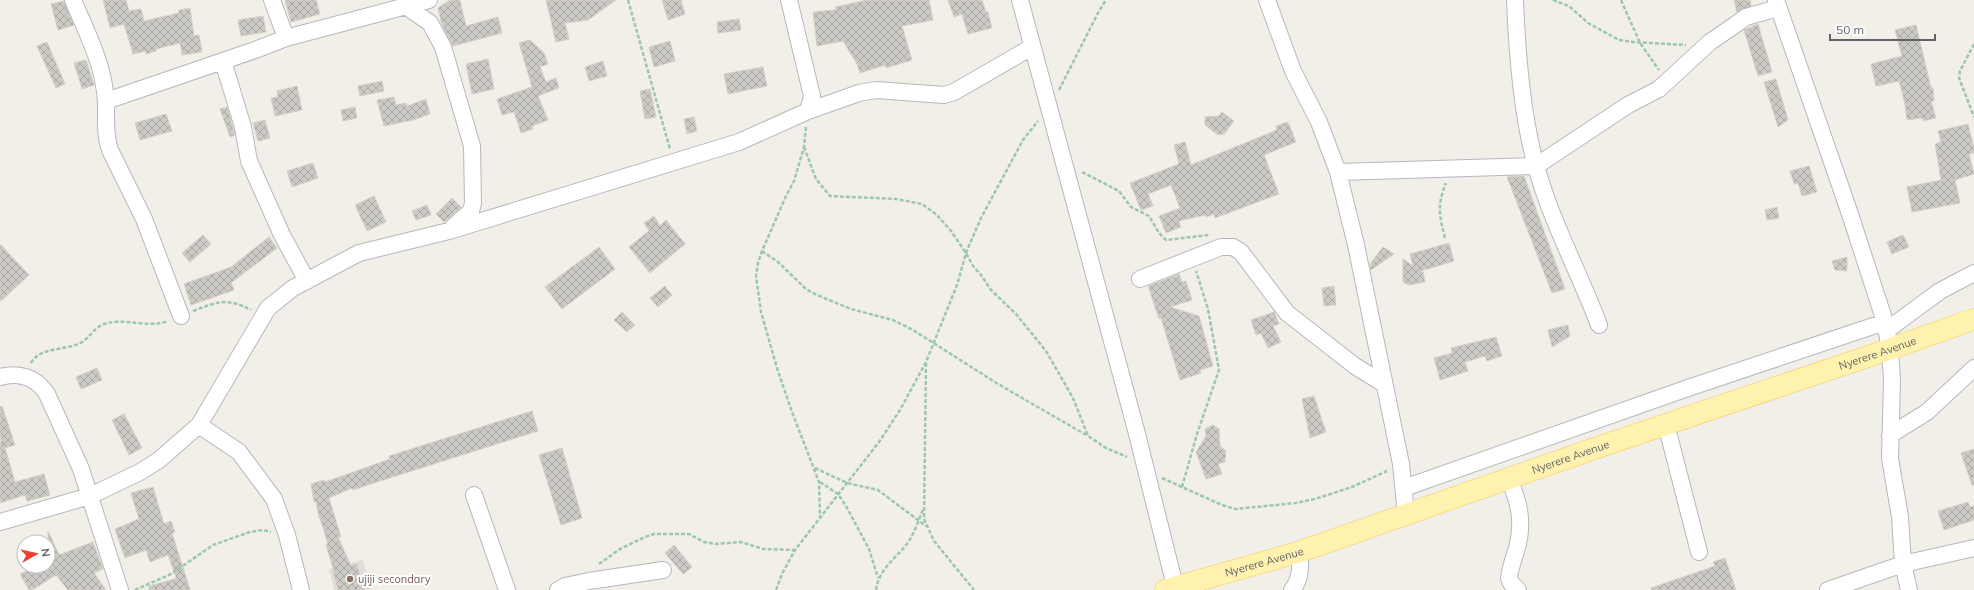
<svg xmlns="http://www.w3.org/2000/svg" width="1974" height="590" viewBox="0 0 1974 590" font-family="Mulish,sans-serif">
	<defs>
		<pattern id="building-cross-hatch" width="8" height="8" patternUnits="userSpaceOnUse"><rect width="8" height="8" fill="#cccac5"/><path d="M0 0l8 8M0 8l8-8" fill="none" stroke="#a9a8a4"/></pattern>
	</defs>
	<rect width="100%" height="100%" fill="#f1efe8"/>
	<path fill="#e1ded6" d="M363,560L371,590H334L329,569Z"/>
	<path fill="url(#building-cross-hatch)" stroke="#d6d1c6" d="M103,0H126L129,11L141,9L144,21L179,13V10L190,8L194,36L199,35L202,52L182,55L180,43L156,49V51L146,54L145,51L133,54L124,24L110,28Z
		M285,0H316L320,14L291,22Z
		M450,0H460L466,26L498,17L502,33L453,46L442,25L438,8Z
		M546,0H616L588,20L565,23L569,39L556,42Z
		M662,0H681L685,14L668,20Z
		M867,0H929L933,20L902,26L912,60L886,68L885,65L860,73L857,64L843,41L817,46L813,12L836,10L835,7Z
		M948,0H982L986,12H988L992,28L968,34L962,14L954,17Z
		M1734,0H1750L1751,6L1737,12Z
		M64,1L74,25L58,30L51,4Z
		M263,16L266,32L241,36L238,20Z
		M739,19L741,30L718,33L717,22Z
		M1758,24L1772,72L1758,76L1744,30Z
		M1916,25L1931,88H1933L1934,101H1931L1936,118L1923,121L1922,118L1907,120L1905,104L1899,81L1876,86L1871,64L1902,56L1895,30Z
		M530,40L544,53L548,64L540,67L546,82L556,78L559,88L538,96L548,120L532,126L533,129L521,133L514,112L502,115L497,99L532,87L519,43Z
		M670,41L675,61L654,67L649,47Z
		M47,42L65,84L56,88L37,46Z
		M488,59L494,89L472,94L466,64Z
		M86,60L94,85L82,89L74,63Z
		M603,61L607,76L589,81L585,67Z
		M763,67L767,86L728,94L724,74Z
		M1776,79L1788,120L1778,127L1764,82Z
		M382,81L384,91L360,96L358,86Z
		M297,86L302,110L275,116L271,98L278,97L277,91Z
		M650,89L656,117L645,119L640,91Z
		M394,97L396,105L406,103L407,106L426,99L430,114L413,120L384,126L377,100Z
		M227,107L235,135L230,137L220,109Z
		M355,107L357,118L343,121L341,110Z
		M1222,112L1234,121L1224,134L1218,135L1205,125V117L1219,116Z
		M166,114L172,131L140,140L135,123Z
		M694,117L697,131L687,134L684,119Z
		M265,120L270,138L258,141L253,123Z
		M1288,122L1296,142L1264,155L1279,194L1215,218L1214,214L1206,217L1205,215L1179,221L1181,227L1166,233L1159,216L1180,208L1171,185L1148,194L1153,206L1141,210L1130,183L1179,164L1174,145L1185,142L1191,165L1277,130L1276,126Z
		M1968,124L1974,148V153L1969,154L1974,174L1955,180L1960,203L1912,212L1907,187L1941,180L1935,144L1941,142L1938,131Z
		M313,163L318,178L292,187L287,171Z
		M1809,166L1817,192L1802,196L1798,183L1794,184L1790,171Z
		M1524,176L1565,289L1552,293L1507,177Z
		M374,196L386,222L367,231L355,205Z
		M452,198L461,207L444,222L436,214Z
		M427,205L431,215L416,220L412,211Z
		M1777,207L1779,218L1767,220L1765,210Z
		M654,216L660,226L666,220L685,244L650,273L629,247L649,231L644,223Z
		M203,235L211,244L190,262L182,253Z
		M1903,235L1909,247L1892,254L1887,242Z
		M269,237L277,248L231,283L234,290L191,305L184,284L231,267Z
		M1449,243L1454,261L1421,271L1423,272L1425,282L1408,285L1403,282V259L1413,266L1410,254Z
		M0,244L29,275L0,302Z
		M599,247L615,269L562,309L545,287Z
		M1383,247L1394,254L1371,270L1370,264Z
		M1847,257V271L1835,270L1832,261Z
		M1179,274L1182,282L1186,281L1192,300L1170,307L1199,316L1213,366L1200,370L1201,373L1180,380L1161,318L1159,319L1148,286Z
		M665,286L672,295L658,307L650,298Z
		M1334,286L1336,305L1324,306L1322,288Z
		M622,312L635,325L627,332L614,320Z
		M1274,312L1279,324L1273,326L1281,342L1268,348L1261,333L1256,335L1251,320Z
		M1568,325L1570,336L1552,347L1548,330Z
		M1496,337L1502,356L1487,361L1485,356L1465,362L1468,371L1440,380L1434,358L1452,353L1451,348Z
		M97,368L102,380L81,389L76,377Z
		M1314,396L1326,432L1310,438L1302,399Z
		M2,406L15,445L5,448L15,482L44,474L50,495L27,501L25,495L0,503V441H2L0,437V407Z
		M532,411L538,431L377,482L353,490L352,488L329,498L341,537H338L351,566L357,564L364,590H338L333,571H334L326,545L328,544L320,518H319L316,502H314L311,484L324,480L325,482L390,459L389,456Z
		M124,414L142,448L129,455L112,420Z
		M1213,425L1219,429L1220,446L1226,451L1225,462L1218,464L1222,474L1206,479L1196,452L1206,436L1205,429Z
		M562,448L582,518L561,525L539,455Z
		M1974,449V485H1972L1961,453Z
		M153,487L164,524L171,521L175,532L172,533L190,590H149V586L175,579L176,577L168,555L150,562L146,550L125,558L115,529L139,519L131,493Z
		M1968,502L1970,507L1974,506V520L1944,530L1938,511Z
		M48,531L59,555L93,542L103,569L94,573L106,590H68L56,575L32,590H29L20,574L36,566H48Z
		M674,545L692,567L683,574L665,553Z
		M1725,558L1736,590H1652L1651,588L1715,566L1713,562Z"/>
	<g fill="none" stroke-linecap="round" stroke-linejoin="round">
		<defs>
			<path id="minor" d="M73,0C86,31 101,59 105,92C108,112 103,131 110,150L144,219L181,316
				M272,0L286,38
				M789,0L812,96L808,111
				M1020,0L1136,430L1175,586
				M1267,0L1293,71L1319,122L1338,172L1356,245L1401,464L1406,515
				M1515,0C1517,52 1522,116 1536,166C1551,221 1579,272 1599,325
				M1776,0L1850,214L1885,322L1890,349L1892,380L1890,458L1900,517L1903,564L1909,590
				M407,7L430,23L443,47L472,146L473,203L471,211L453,227
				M223,61L243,127L249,161L282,235L307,281
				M106,101L255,50L286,38L429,0
				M1338,172L1536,166L1628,105L1659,89L1710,42L1732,27L1746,17L1778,8
				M1140,279L1221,247H1233L1241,252L1287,313L1355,366L1384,384
				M1887,330L1940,291L1974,273
				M0,377C19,372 36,377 47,394L81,469L120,590
				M1666,424L1699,552
				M199,425L239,452L274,499L287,535L301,590
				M1890,435L1927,412L1974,368
				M1509,478C1519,503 1524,521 1517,548C1514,558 1510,568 1509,578L1511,583L1518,590
				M1404,488L1688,388L1885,322
				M474,495L507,590
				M0,522L90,496L140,472L159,460L199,425L268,308L293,288L359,253L449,231L739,142L808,111L859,93L876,90L944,95L954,92L1032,47
				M558,590L565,586L589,581L663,570
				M1292,590C1301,579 1301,566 1299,552
				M1828,590L1903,564L1974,548"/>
			<g id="major">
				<path id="s1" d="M1165,590L1299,552L1590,450L1890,349L1974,319"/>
			</g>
		</defs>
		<use href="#minor" stroke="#b5b8bc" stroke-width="18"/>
		<use href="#major" stroke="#f2c960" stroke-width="22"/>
		<path stroke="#9cc7a9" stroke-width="2.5" stroke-dasharray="4 2" stroke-linecap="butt" d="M628,0L670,149
			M1553,0L1569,6L1588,23L1619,40L1633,42L1686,45
			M1621,0L1640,43L1659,70
			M1974,44L1960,71L1959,78L1974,117
			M1059,90L1099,11L1106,0
			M806,127L804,147L794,181L786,196L762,251L758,263L756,276L761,312L777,368L792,412L819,482L820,518
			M804,147L816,179L830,196L896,199L922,204L937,215L951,231L966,253L973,266L981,275L991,290L1016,314L1046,351L1073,398L1088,436L1106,448L1127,457
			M1082,172L1119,191L1131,207L1149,216L1159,233L1166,240L1209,235
			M1445,238C1439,215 1437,205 1446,183
			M762,251L778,262L806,289L817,295L851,309L893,320L913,330L998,384L1088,436
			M193,311C217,302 227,297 251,310
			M31,363C38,348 64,350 78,344C89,340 93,328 104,324C125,317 148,329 168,321
			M926,363L924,519L934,541L974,590
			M815,468L847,483L878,490L926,526
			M1162,478L1222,505L1235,509L1296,503L1315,499L1352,487L1387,471
			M820,482L838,494L846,506L869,549L878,578
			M1182,487L1197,434L1219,370L1208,309L1196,271
			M599,564L620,549L645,537L654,534H689L704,542L716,544L741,542L763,549L794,550
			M135,590L171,574L213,545L250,532L263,530L271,532
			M776,590L782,574L795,550L879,442L900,410L926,362L957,285L966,253L981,218L1023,140L1038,121
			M876,590C879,568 897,558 909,541C915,531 919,520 923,509"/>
		<use href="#minor" stroke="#fff" stroke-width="16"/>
		<use href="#major" stroke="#fff2af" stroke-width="21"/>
	</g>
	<circle fill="#8d6e63" stroke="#fff" stroke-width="1.5" cx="350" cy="579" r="4"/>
	<g text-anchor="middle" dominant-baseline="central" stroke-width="4" stroke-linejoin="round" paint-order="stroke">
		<g font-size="11" fill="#5f6368" stroke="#fff">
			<text stroke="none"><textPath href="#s1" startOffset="751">Nyerere Avenue</textPath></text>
			<text stroke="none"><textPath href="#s1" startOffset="427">Nyerere Avenue</textPath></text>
			<text stroke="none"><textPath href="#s1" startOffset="103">Nyerere Avenue</textPath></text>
		</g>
		<g font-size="11" fill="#785e54" stroke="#fff" text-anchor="start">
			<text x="358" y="579">ujiji secondary</text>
		</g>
	</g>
	<g transform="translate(36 554) rotate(82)"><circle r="19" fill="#ffffff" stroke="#bfc1c3"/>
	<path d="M0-3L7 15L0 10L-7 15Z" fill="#ea4335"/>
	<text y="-6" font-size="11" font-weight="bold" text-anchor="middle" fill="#5f6368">N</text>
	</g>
	<path d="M1830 34v6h105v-6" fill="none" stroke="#5f6368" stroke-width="2"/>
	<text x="1836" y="34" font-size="12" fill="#5f6368" stroke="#ffffff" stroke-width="3" paint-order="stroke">50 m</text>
</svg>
